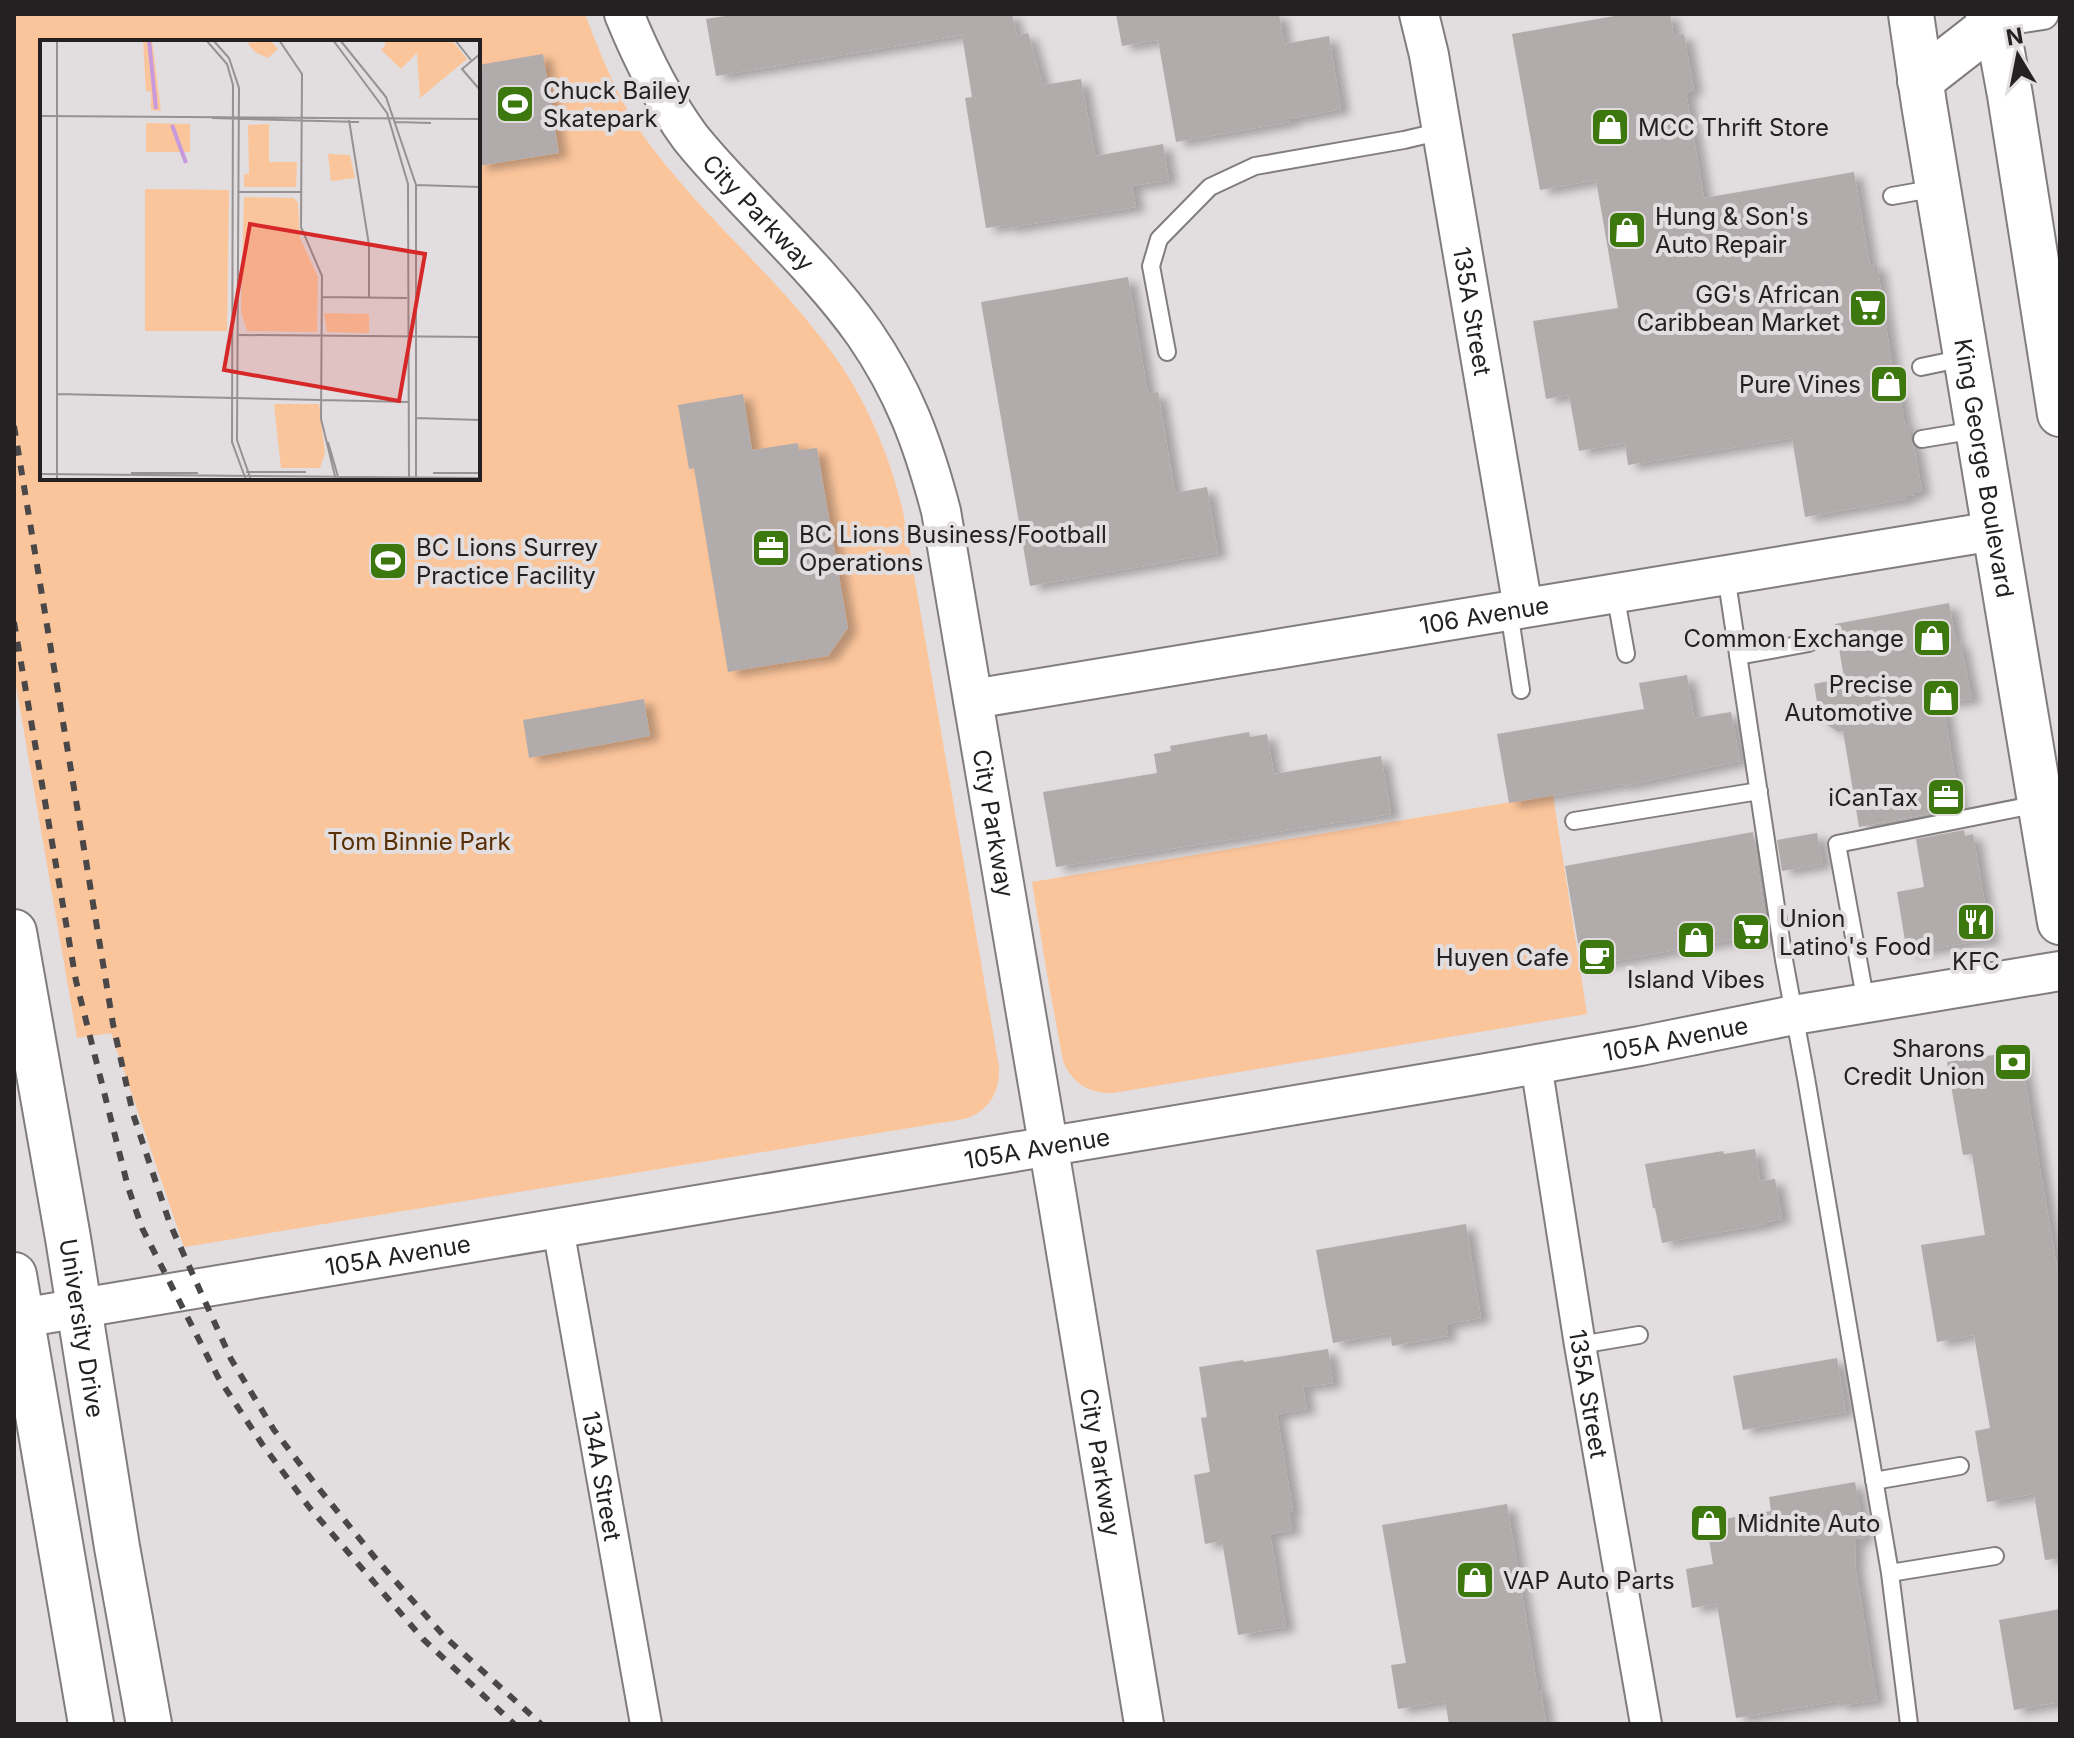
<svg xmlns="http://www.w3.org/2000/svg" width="2074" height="1738" viewBox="0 0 2074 1738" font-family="Inter,sans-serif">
	<defs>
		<filter id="shadow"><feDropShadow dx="9" dy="5" stdDeviation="4" flood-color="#0004"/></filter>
	</defs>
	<rect width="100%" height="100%" fill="#e2ddde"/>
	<path fill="#fbc59c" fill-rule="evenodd" d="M14,14H585C603,61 622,109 654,150C710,224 785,284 838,361C869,406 890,458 903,511L999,1067C1000,1092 989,1112 964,1119L184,1247L111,1033L77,1038L14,674ZM42,42H478V478H42Z
		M1553,795L1587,1014L1113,1093C1089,1094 1072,1083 1063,1061L1047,974L1032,882Z"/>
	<path fill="#b1acab" filter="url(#shadow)" d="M738,14H1012L1017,36L1028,33L1043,85L1081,79L1095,156L1163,144L1169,180L1132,186L1136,207L1007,228V225L986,228L965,98L972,97L962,35L716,76L706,19Z
		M1116,14H1279L1284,44L1329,36L1341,109L1290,119V122L1176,142L1158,40L1122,46Z
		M1626,14H1670L1674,36L1684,34L1694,90L1686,92L1704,198L1854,172L1870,266L1877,264L1896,392L1899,391L1905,426L1911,425V442L1914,447L1922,491L1914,492V495L1907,496V499L1805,517L1792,438L1628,465L1625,443L1579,451L1569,395L1546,399L1533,321L1618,308L1596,180L1540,190L1512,34Z
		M543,54L559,153L478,166V65Z
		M1128,277L1148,394L1158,392L1175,493L1207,487L1218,553L1030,586L981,302Z
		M743,394L752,450L798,443L799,450L817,448L848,628L828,656L728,672L694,468L689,469L678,405Z
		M1949,603L1956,642H1960L1972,699L1943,703L1960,808L1859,827L1843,731L1838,732L1820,720L1814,684L1844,678L1835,624Z
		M1687,675L1694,718L1731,712L1740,761L1623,786V784L1509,803L1497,734L1644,709L1639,683Z
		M644,699L650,736L529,758L523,720Z
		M1249,732L1250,737L1267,734L1274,774L1381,756L1391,814L1056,867L1043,792L1157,773L1154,754L1171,751L1170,746Z
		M1964,830L1965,836L1973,834L1991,939L1907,953L1897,892L1924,887L1916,839Z
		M1753,832L1768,938L1737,944L1736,939L1582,967L1565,866Z
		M1817,833L1823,864L1782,871L1777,840Z
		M2020,1051L2060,1285V1558L2045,1560L2034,1494L1987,1502L1975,1431L1990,1428L1974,1335L1937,1342L1921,1245L1985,1235L1972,1154L1963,1155L1947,1062Z
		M1755,1149L1760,1181L1775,1179L1782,1219L1766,1222V1224L1662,1243L1655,1208H1653L1645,1164L1723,1151L1724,1154Z
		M1466,1224L1481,1318L1446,1324L1448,1336L1392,1346L1390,1333L1333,1343L1316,1250Z
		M1328,1349L1333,1383L1303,1387L1307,1409L1277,1414L1293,1511L1289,1512L1292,1530L1270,1534L1286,1627L1238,1635L1222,1541L1205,1544L1194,1475L1210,1472L1201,1418L1207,1417L1199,1367L1243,1360L1244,1362Z
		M1837,1358L1846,1412L1743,1430L1733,1376Z
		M1855,1482L1865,1538L1856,1539L1855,1565L1877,1700L1839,1706L1838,1701L1736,1718L1717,1604L1692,1608L1686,1569L1713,1564L1706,1522L1771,1511L1769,1497Z
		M1507,1504L1538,1690H1541L1546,1724H1449L1445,1701L1398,1709L1391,1665L1406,1663L1382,1525Z
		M2060,1609V1702L2014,1710L1999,1620Z"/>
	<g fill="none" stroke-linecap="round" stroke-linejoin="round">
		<defs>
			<path id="service" d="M1892,196L1937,188
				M1167,352L1151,266L1159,239L1210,187L1255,166L1404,140L1442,131
				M1921,367L1964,358
				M1922,439L1976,430
				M1726,575L1784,960L1806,1078L1890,1573L1909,1724
				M1615,593L1626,654
				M1509,611L1521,690
				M1738,656L1809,643
				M1574,821L1759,791
				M1866,1003L1837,844L2038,804
				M1580,1345L1639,1335
				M1874,1481L1960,1466
				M1890,1573L1995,1556"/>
			<g id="minor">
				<path d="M1997,21L2043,14"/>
				<path id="s1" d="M1536,1064L1580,1345L1646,1724"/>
				<path id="s2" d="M558,1228L646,1724"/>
			</g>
			<g id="tertiary">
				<path id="s3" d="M624,14C642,58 662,99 690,137C705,156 722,174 739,192C781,237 828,282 864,333C904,391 923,443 941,511L1058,1203L1144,1724"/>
				<path id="s4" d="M1419,14L1429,55L1523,608"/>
				<path id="s5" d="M973,699L1994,531"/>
				<path id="s6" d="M21,1318L1475,1075L1640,1046L1794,1015L2060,971"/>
			</g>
			<g id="secondary">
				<path id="s7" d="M14,932L68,1238L117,1547L149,1724"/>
				<path d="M14,1275L91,1724"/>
			</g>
			<g id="primary">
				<path id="s8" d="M1911,14L1924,104L2060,922"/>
				<path d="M1995,14L2010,95L2060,414"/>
				<path d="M1920,81L1997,21L1988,14"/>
			</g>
		</defs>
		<use href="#service" stroke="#817d7d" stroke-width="20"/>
		<use href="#minor" stroke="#817d7d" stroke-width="34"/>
		<use href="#tertiary" stroke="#817d7d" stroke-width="42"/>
		<use href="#secondary" stroke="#817d7d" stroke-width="48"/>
		<use href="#primary" stroke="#817d7d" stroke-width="48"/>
		<use href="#service" stroke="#fff" stroke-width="16"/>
		<use href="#minor" stroke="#fff" stroke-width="30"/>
		<use href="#tertiary" stroke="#fff" stroke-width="38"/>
		<use href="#secondary" stroke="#fff" stroke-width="44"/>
		<use href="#primary" stroke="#fff" stroke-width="44"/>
		<path stroke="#4a4748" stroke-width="6" stroke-dasharray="10 10" stroke-linecap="butt" d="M14,426L113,1024L133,1114L170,1224L231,1359L274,1430L316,1485L376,1559L444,1636L541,1724
			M14,622L76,981L128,1187L142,1228L218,1377L262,1444L309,1507L423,1639L514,1724"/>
	</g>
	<defs>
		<symbol id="stadium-square" viewBox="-11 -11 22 22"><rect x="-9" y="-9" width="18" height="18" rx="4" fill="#3d780f" stroke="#e2ddde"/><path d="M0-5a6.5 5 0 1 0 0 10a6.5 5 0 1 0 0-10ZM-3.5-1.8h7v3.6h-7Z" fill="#fff"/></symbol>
		<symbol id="shop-square" viewBox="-11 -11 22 22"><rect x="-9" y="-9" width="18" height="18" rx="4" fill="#3d780f" stroke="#e2ddde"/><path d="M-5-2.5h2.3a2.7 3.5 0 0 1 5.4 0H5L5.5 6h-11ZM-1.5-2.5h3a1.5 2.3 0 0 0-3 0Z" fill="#fff"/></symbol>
		<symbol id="supermarket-square" viewBox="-11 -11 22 22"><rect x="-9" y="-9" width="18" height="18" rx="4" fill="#3d780f" stroke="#e2ddde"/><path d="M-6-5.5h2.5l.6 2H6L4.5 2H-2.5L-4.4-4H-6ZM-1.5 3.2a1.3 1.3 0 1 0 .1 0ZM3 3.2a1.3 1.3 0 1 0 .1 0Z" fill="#fff"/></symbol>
		<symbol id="office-square" viewBox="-11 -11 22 22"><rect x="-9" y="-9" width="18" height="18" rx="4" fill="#3d780f" stroke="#e2ddde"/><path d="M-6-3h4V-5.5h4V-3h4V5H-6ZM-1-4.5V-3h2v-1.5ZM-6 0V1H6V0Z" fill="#fff"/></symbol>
		<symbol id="restaurant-square" viewBox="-11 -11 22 22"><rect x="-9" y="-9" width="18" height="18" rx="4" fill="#3d780f" stroke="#e2ddde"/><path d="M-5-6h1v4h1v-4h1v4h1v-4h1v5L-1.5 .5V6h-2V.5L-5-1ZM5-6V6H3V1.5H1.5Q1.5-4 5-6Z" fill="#fff"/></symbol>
		<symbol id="cafe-square" viewBox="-11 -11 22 22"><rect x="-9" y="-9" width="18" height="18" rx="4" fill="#3d780f" stroke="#e2ddde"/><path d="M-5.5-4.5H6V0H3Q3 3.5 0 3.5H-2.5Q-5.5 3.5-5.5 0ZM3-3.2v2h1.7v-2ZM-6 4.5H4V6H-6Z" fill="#fff"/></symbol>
		<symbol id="bank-square" viewBox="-11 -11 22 22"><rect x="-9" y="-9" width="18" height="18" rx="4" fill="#3d780f" stroke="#e2ddde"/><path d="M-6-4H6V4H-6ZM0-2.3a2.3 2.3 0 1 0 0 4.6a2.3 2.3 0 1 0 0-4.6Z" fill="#fff"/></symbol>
	</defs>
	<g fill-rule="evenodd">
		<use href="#stadium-square" x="493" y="82" width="44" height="44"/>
		<use href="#shop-square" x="1588" y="105" width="44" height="44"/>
		<use href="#shop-square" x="1605" y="208" width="44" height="44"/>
		<use href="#supermarket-square" x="1846" y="286" width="44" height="44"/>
		<use href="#shop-square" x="1867" y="362" width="44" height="44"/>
		<use href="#office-square" x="749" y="526" width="44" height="44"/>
		<use href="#stadium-square" x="366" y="539" width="44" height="44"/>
		<use href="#shop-square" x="1910" y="616" width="44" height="44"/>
		<use href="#shop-square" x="1919" y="676" width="44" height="44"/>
		<use href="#office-square" x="1924" y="775" width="44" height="44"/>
		<use href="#restaurant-square" x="1954" y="900" width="44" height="44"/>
		<use href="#supermarket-square" x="1729" y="910" width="44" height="44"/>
		<use href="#shop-square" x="1674" y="918" width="44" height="44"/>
		<use href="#cafe-square" x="1575" y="935" width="44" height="44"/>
		<use href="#bank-square" x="1991" y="1040" width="44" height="44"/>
		<use href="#shop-square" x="1687" y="1501" width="44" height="44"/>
		<use href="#shop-square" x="1453" y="1558" width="44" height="44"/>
	</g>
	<g text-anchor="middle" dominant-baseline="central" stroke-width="8" stroke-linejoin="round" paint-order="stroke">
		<g font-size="24" fill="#232122" stroke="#e2ddde" text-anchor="start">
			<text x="543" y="90">Chuck Bailey<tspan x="543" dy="28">Skatepark</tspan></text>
			<text x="1638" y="127">MCC Thrift Store</text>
			<text x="1655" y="216">Hung &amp; Son's<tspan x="1655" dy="28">Auto Repair</tspan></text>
			<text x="1840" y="294" text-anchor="end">GG's African<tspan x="1840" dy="28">Caribbean Market</tspan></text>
			<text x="1861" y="384" text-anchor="end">Pure Vines</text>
			<text x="799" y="534">BC Lions Business/Football<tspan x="799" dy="28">Operations</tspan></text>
			<text x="416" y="547">BC Lions Surrey<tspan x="416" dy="28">Practice Facility</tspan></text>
			<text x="1904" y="638" text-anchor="end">Common Exchange</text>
			<text x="1913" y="684" text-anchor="end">Precise<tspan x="1913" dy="28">Automotive</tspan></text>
			<text x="1918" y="797" text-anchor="end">iCanTax</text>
			<text x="1779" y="918">Union<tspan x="1779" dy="28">Latino's Food</tspan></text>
			<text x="1569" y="957" text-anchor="end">Huyen Cafe</text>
			<text x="1976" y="961" text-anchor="middle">KFC</text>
			<text x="1696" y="979" text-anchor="middle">Island Vibes</text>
			<text x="1985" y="1048" text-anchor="end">Sharons<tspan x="1985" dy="28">Credit Union</tspan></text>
			<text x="1737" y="1523">Midnite Auto</text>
			<text x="1503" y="1580">VAP Auto Parts</text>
		</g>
		<g font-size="24" fill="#232122" stroke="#e2ddde">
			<text stroke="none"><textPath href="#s3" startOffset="242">City Parkway</textPath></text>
			<text stroke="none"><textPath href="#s4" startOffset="302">135A Street</textPath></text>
			<text stroke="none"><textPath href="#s8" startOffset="460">King George Boulevard</textPath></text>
			<text stroke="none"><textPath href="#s5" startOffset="518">106 Avenue</textPath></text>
			<text stroke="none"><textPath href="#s3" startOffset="914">City Parkway</textPath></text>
			<text stroke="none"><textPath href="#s6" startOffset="1678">105A Avenue</textPath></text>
			<text stroke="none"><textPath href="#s6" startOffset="1030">105A Avenue</textPath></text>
			<text stroke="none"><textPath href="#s6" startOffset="382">105A Avenue</textPath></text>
			<text stroke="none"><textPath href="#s7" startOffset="402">University Drive</textPath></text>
			<text stroke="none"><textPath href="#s1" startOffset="334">135A Street</textPath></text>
			<text stroke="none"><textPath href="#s3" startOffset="1562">City Parkway</textPath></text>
			<text stroke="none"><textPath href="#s2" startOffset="252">134A Street</textPath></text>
		</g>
		<g font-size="24" fill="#582e04" stroke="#e2ddde">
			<text x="419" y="841">Tom Binnie Park</text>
		</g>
	</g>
	<g transform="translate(40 40)">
		<rect width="440" height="440" fill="#e2ddde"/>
		<path d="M103,0H112L121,71L111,70V52L106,51ZM211,0H230L238,9L228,18L215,12L208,4ZM342,0H412L427,19L380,58L377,13L361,29L341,10L346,4ZM106,83L150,84V112H106ZM229,84V122H257L256,147H204V134H209L208,85ZM288,114L310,115L315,138L291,141ZM105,149L189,150L187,291H105ZM204,157L254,158L258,163L260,198L278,237L277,292L207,291L201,272ZM284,273L329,274V293L287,292ZM234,364H279L285,413L280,428H241Z" fill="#fbc59c"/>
		<path fill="none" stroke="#c89adc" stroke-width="4" d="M109,0L116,69M132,85L146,123"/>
		<path fill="none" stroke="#969293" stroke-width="2" d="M17,0V440M166,0L187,24L193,45L192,402L206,440M173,0L189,18L199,48L197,400L211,440M239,0L262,34L261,187L282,236L281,379L296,440M293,0L347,73L368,144L369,440M300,0L346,57L376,145V440M415,0L431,20M440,14L422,29L440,50M0,76L440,79M172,78L319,82M309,80L329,205V257M355,82L391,83M376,145L440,147M199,152H261M282,257L367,258M199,295L440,297M17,354L369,362M376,378L440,380M288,402L299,440M206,432H266M91,433H158M393,433H440M0,434L440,438"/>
		<path fill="#d62828" fill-opacity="0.15" stroke="#d62828" stroke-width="4" d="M210,184L385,214L359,361L184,330Z"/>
		<rect width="440" height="440" fill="none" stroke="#232122" stroke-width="4"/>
	</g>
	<rect width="2074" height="1738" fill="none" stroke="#232122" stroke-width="32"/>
	<g transform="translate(2018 56) rotate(350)" stroke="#e2ddde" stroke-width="6" paint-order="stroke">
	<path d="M0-6L14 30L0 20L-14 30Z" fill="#232122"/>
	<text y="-12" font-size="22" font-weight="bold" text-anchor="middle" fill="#232122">N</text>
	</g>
</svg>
